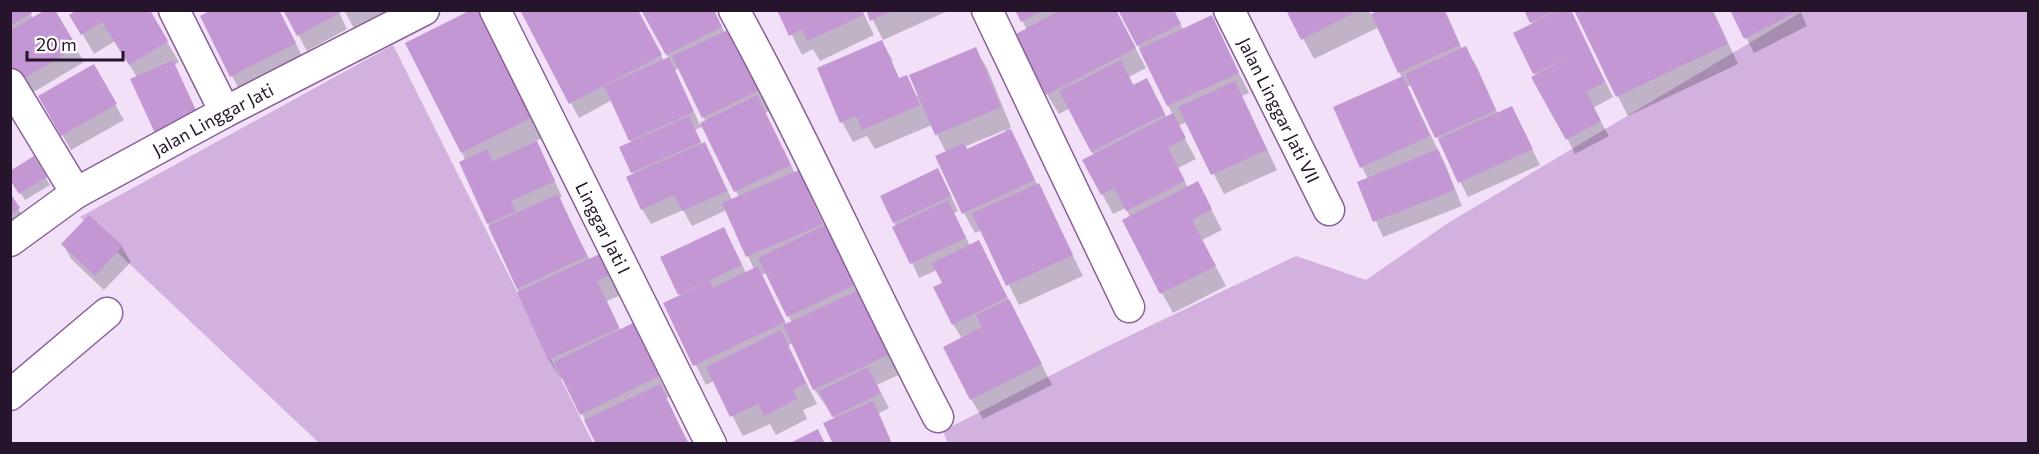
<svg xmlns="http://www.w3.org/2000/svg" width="2039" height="454" viewBox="0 0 2039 454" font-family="Commissioner,sans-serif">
	<rect width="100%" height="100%" fill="#f2e0f9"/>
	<path fill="#d2b1df" d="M1803,11H2028V443L948,444L943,431L1104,348L1296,256L1366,280L1448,223Z
		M393,45L593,443H319L80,217Z"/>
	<path fill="#0003" fill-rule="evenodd" d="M10,10H28L34,19L53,10L84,62L27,96L10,68Z
		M148,10L179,62L174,65L205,129L137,77L115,41L94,54L72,16Z
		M279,10L306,64L243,96L232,76Z
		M285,10H338L347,29L307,51Z
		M344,10H402L357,34Z
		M475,10L544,137L536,141L562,197L558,198L590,260L603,254L624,294L607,301L621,331L633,325L669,397L666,398L689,444H597L564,378L561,379L549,360L488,223L462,152Z
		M637,10L664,61L669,59L656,32L713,10L725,33L776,107L765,113L795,173L798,172L825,226L909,370L877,385L889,408L879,413L892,444H834L835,419L814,389L793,343L788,346L817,404L803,410L807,419L776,435L770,424L743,436L714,381L706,385L665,304L681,296L662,258L732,244L746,273L754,269L727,210L692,226L683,210L651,224L642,209L634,175L621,148L632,143L612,100L579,118L571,103ZM679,68L706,122L700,125L675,70ZM704,126L736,191L739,197L732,200L713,159L702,145L695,130ZM767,273L792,323L787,325L761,275Z
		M779,10H862L874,35L820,61L813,49L802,55Z
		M868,10H950L883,40Z
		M1017,10H1115L1146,68L1129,77L1134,86L1158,100L1167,118L1173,115L1138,45L1173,10L1183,30L1211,17L1249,93L1242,96L1277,170L1224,194L1187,122L1178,126L1196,159L1178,168L1188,188L1208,203L1222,230L1202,240L1226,286L1173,313L1162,293L1126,208L1113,214L1084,161L1094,156L1070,108L1059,114L1047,94L1027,30Z
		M1288,10H1369L1371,15L1376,13L1374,10H1445L1462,49L1465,48L1477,67L1498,114L1512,108L1540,165L1468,197L1411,85L1407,87L1446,166L1462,206L1383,237L1359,182L1368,179L1362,167L1402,78L1379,27L1314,59Z
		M1526,10H1570L1613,97L1593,108L1609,136L1575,154L1515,34L1533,25Z
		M1574,10H1713L1738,64L1628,116Z
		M1732,10H1800L1807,26L1754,53Z
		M882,42L893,61H890L900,86L906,77L917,96L975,49L987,68L1011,127L1009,128L1083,276L1019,305L982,230L975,233L964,213L937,157L946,152L932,125L875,149L867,136L853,142L842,122ZM1005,130L1006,132L966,151L964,147Z
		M93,66L124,120L71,150L40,97Z
		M34,158L50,185L25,200L10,177Z
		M946,185L958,211L954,213L970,246L987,257L1052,385L983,419L971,399L962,339L953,324L944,283L937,270L919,278L894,222Z
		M10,196L30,228L10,240Z
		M89,217L122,247L131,262L104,290L71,259L63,244Z"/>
	<path fill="#c397d3" d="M10,10H30L32,13L10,26Z
		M45,10H55L77,47L18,82L10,70V31Z
		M77,10H150L168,41L129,65L102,22L81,35L69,15Z
		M211,10H279L296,43L230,77L200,16Z
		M283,10H339L340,13L297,36Z
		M471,10H480L533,117L461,153L405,43Z
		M520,10H638L662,55L569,104Z
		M641,10H714L722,27L666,55Z
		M777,10H862L864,15L807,41L802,29L789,36Z
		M866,10H894L870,21Z
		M1015,10H1044L1021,22Z
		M1060,10H1116L1136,48L1046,95L1014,35Z
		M1118,10H1174L1181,24L1137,46Z
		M1286,10H1360L1301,40Z
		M1379,10H1444L1460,45L1398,73L1371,14Z
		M1524,10H1556L1530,23Z
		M1559,10H1571L1605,82L1586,92L1601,121L1566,140L1531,77L1580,52L1533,74L1513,33Z
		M1574,10H1712L1728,44L1616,97Z
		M1730,10H1800L1744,39Z
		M1212,15L1239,73L1167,106L1139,49Z
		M737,26L766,87L702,118L672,56Z
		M882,40L899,78L907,75L920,105L862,130L856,116L840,123L817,68Z
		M1466,46L1496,110L1435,138L1405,74Z
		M976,47L1001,107L935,135L909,75Z
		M669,57L694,112L629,141L604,86Z
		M173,60L197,113L155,133L130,79Z
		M1121,60L1133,85L1147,78L1165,114L1091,152L1059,91Z
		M94,64L117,104L61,136L38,96Z
		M1403,76L1430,136L1360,168L1333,107Z
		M1235,81L1267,150L1211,175L1178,107Z
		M757,95L791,165L734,192L700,123Z
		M1512,106L1533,149L1458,183L1438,139Z
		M1173,113L1186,138L1168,148L1185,181L1126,211L1114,188L1101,195L1082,160Z
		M689,116L701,142L631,173L619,147Z
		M1011,129L1035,180L962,214L935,156L964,143L967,149Z
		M537,141L555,181L511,201L516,211L487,224L459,162L487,149L493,161Z
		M705,142L727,191L682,211L674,195L641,210L626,177Z
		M1438,149L1455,190L1373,222L1357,182Z
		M34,156L47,177L19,194L10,180V171Z
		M938,168L951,196L893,223L880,196Z
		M799,170L823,224L746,257L722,203Z
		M1198,181L1212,209L1192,220L1216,266L1160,294L1122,220Z
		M1039,183L1073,255L1006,286L972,213Z
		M10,193L20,208L10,214Z
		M558,194L587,256L517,289L488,226Z
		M948,200L966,238L910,264L892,227Z
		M89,215L123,246L95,276L61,244Z
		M829,223L859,283L787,317L758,258Z
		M724,227L742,265L678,295L660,257Z
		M979,240L1007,297L952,325L933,287L942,283L932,263Z
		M604,252L614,273L597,281L619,328L548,360L517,292Z
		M758,266L785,322L693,366L663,303L710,281L713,288Z
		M870,285L899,350L813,390L783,325Z
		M1009,299L1042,364L970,400L943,347L982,327L976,315Z
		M633,323L659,376L580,415L554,362Z
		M781,330L806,383L793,390L797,399L764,416L758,404L730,417L706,367Z
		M868,367L881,393L832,417L819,391Z
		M660,384L688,444H596L584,420Z
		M873,401L891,442L833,444L823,423Z
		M818,429L825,444H788Z"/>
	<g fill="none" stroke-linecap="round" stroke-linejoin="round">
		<defs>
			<g id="street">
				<path d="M174,10L225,112"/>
				<path id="s1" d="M495,10L711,444"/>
				<path d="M734,10C807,143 868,283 938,417"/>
				<path d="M987,10L1129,307"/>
				<path id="s2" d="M1229,10L1329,210"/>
				<path d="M10,84L76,193"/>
				<path id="s3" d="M10,241L76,193L225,112L424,10"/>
				<path d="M10,395L107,313"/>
			</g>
		</defs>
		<use href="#street" stroke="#896099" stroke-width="33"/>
		<use href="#street" stroke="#fff" stroke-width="30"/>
	</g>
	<g text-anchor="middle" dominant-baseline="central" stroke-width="4.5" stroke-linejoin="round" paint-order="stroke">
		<g font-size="18" fill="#25142b" stroke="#fff">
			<text stroke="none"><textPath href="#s2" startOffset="112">Jalan Linggar Jati VII</textPath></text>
			<text stroke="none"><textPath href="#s3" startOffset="237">Jalan Linggar Jati</textPath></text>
			<text stroke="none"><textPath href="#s1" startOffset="243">Linggar Jati I</textPath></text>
		</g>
	</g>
	<rect width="2039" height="454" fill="none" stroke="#25142b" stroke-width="24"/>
	<path d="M27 51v9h96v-9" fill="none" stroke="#25142b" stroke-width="3"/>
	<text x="36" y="51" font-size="18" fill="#25142b" stroke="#ffffff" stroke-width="4.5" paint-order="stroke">20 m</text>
</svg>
